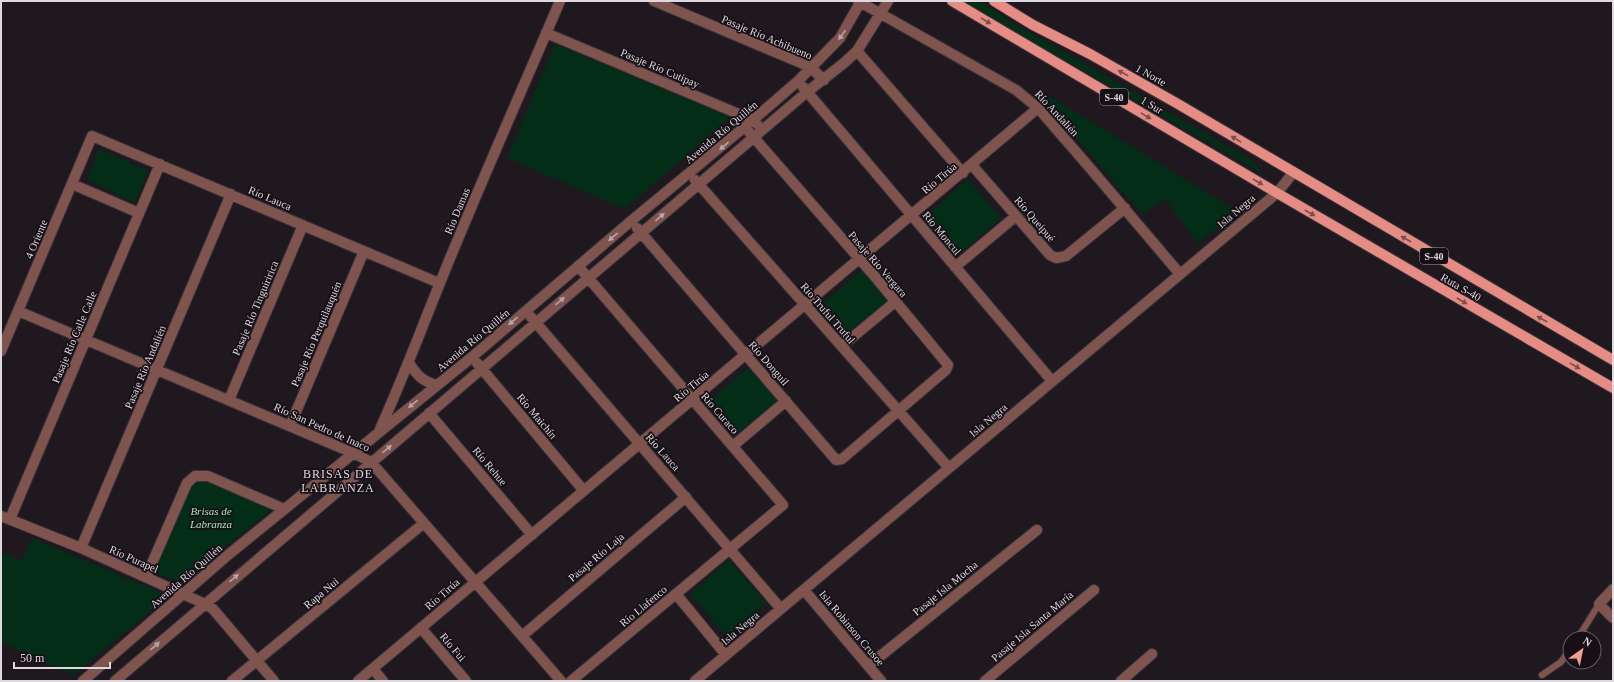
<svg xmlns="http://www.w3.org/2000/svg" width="1614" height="682" viewBox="0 0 1614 682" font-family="'Times New Roman',serif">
	<rect width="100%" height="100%" fill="#1f181f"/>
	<path fill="#042d17" d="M962,1H980L1010,21L1255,162L1263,174Z
		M555,44L730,117L625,209L507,158Z
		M1039,96H1049L1237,211L1198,244L1165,199L1142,214Z
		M99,149L148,171L135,203L87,180Z
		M968,179L1001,218L954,259L921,220Z
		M863,269L889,300L842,336L816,309Z
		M753,364L781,397L739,432L711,399Z
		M199,480L210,481L271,510L186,578C173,582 166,578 155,571L189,488Z
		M32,538L169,596L73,675L1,642V552L22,561Z
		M729,560L766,603L726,636L690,594Z"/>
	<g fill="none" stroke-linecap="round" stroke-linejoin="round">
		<defs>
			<path id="service" d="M1578,638L1599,604
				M1542,675L1561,662L1570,649"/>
			<path id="minor" d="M654,1L801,63L811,68L824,80
				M858,1L1016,90L1038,108L1090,168L1180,274
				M546,33L753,120L757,124
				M857,51L963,173
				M803,87L1052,381
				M972,165L1050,255L1056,258L1066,256L1125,208
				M695,180L949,468
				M72,184L139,213
				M637,228L836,460L842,459L946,370L948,365L877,279L749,132
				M955,267L1016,216
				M18,311L353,453L371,462L561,681
				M531,317L781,609
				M842,346L895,302
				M1,351L92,136L439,283
				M409,363C417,375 422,381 436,385
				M477,363L584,491
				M229,400L303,225
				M429,413L532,535
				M290,426L364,251
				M380,429C402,381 420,332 440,283C478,188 520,95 560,1
				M733,446L786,401
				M1,516L81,548L205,604L213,609L274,681
				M10,519L160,164
				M81,548L231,194
				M146,577L187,483L195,476H208L284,509
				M1613,589L1599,604L1613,618
				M804,590L881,681
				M676,594L726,655
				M421,628L466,681
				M522,636L686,497
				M868,666L1037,530
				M373,669L383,681
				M83,681L228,555L472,357L631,221L753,120L798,81L840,38L861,1
				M115,681L807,92L844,63L857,51L888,1
				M232,681L424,523
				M358,681L1038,108
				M571,681L783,505L578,266
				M695,681L1277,193L1293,173
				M985,681L1094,590
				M1121,681L1152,654"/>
			<path id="primary" d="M952,1L1277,193L1613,388
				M994,1L1033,25L1090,54L1178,104L1613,360"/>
		</defs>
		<use href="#service" stroke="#3a333a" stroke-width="8"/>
		<use href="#minor" stroke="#3a333a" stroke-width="12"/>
		<use href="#primary" stroke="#3a333a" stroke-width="12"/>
		<use href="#service" stroke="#7f544f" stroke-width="6"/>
		<use href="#minor" stroke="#7f544f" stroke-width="10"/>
		<use href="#primary" stroke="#e58c84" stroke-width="10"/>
	</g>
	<defs><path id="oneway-solid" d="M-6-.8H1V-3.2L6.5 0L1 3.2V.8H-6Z"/></defs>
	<g fill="#7e4e4d">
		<use href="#oneway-solid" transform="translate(986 21) rotate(31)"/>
		<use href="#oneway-solid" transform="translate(1123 73) rotate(-151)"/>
		<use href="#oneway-solid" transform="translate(1146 116) rotate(31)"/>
		<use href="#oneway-solid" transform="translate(1236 139) rotate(-149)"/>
		<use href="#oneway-solid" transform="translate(1258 182) rotate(31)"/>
		<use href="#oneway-solid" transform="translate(1310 213) rotate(30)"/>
		<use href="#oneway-solid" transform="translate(1406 239) rotate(-150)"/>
		<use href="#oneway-solid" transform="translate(1462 301) rotate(30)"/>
		<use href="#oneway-solid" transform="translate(1542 319) rotate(-150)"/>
		<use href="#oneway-solid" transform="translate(1575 366) rotate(30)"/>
	</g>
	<g fill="#b8a4a5">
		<use href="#oneway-solid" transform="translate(842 35) rotate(125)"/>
		<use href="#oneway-solid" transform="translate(724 146) rotate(140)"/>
		<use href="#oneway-solid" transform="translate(660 217) rotate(-40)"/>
		<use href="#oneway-solid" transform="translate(613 237) rotate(140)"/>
		<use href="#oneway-solid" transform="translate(560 301) rotate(-40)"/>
		<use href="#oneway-solid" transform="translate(513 321) rotate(140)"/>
		<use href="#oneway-solid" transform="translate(413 404) rotate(141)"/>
		<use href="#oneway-solid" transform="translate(387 449) rotate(-40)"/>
		<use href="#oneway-solid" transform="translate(234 578) rotate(-41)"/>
		<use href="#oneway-solid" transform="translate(155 646) rotate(-41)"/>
	</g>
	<g text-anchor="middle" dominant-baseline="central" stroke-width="3.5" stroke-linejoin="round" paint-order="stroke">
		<g fill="#160f16" stroke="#a29ca2" stroke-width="1">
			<rect x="1100" y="89" width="28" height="16" rx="3"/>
			<rect x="1420" y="248" width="28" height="16" rx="3"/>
		</g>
		<g font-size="10" font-weight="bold" fill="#ded9de">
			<text x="1114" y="97">S-40</text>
			<text x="1434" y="256">S-40</text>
		</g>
		<g font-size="11" fill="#ded9de" stroke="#160f16">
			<text transform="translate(767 37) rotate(23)">Pasaje Río Achibueno</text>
			<text transform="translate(660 68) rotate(23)">Pasaje Río Cutipay</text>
			<text transform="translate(1151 75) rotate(29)">1 Norte</text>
			<text transform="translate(1152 105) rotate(31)">1 Sur</text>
			<text transform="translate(1057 113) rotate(47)">Río Andalién</text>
			<text transform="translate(721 132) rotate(-40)">Avenida Río Quillén</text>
			<text transform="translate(939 178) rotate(-40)">Río Tirúa</text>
			<text transform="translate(270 198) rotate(23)">Río Lauca</text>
			<text transform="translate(457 211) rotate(-67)">Río Damas</text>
			<text transform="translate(1236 211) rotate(-40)">Isla Negra</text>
			<text transform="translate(1035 219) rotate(49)">Río Queipué</text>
			<text transform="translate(942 233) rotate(50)">Río Moncul</text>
			<text transform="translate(36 239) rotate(-67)">4 Oriente</text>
			<text transform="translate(878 264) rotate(49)">Pasaje Río Vergara</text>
			<text transform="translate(1461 287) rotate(30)">Ruta S-40</text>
			<text transform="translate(255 308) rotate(-67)">Pasaje Río Tinguiririca</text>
			<text transform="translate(828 313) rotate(49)">Río Truful Truful</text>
			<text transform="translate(316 334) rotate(-67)">Pasaje Río Perquilauquén</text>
			<text transform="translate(74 337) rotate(-67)">Pasaje Río Calle Calle</text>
			<text transform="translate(473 340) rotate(-40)">Avenida Río Quillén</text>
			<text transform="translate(769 363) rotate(49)">Río Donguil</text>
			<text transform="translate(145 367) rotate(-67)">Pasaje Río Andalién</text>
			<text transform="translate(691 386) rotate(-40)">Río Tirúa</text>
			<text transform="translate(720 413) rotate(49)">Río Curaco</text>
			<text transform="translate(537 416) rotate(50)">Río Maichín</text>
			<text transform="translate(988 420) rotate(-40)">Isla Negra</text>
			<text transform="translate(322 427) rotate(24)">Río San Pedro de Inaco</text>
			<text transform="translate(663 452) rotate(49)">Río Lauca</text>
			<text transform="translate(490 466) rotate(50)">Río Rehue</text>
			<text transform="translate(596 557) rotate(-40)">Pasaje Río Laja</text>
			<text transform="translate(134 559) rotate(24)">Río Purapel</text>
			<text transform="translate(186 576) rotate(-41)">Avenida Río Quillén</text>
			<text transform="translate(945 588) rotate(-39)">Pasaje Isla Mocha</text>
			<text transform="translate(321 593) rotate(-40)">Rapa Nui</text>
			<text transform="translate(442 594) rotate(-41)">Río Tirúa</text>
			<text transform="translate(643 606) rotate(-40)">Río Llafenco</text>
			<text transform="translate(1032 626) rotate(-40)">Pasaje Isla Santa María</text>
			<text transform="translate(740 628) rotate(-40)">Isla Negra</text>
			<text transform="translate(852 628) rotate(50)">Isla Robinson Crusoe</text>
			<text transform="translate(453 647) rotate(50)">Río Fui</text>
		</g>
		<g font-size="11" font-style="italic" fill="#a0e9b9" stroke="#160f16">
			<text x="211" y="511">Brisas de<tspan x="211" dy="13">Labranza</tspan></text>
		</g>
		<g font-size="12" letter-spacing="1" fill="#e0d7e0" stroke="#160f16">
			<text x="338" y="474">BRISAS DE<tspan x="338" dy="14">LABRANZA</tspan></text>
		</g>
	</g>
	<rect width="1614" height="682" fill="none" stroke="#ded9de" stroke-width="4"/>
	<g transform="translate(1582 650) rotate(33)"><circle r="19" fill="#160f16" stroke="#666066"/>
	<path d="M0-3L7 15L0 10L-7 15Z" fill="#f59c91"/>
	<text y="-6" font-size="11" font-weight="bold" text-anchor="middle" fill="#ded9de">N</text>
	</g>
	<path d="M14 662v6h96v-6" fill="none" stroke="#ded9de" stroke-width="2"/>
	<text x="20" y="662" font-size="12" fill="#ded9de" stroke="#160f16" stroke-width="3" paint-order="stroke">50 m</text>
</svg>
